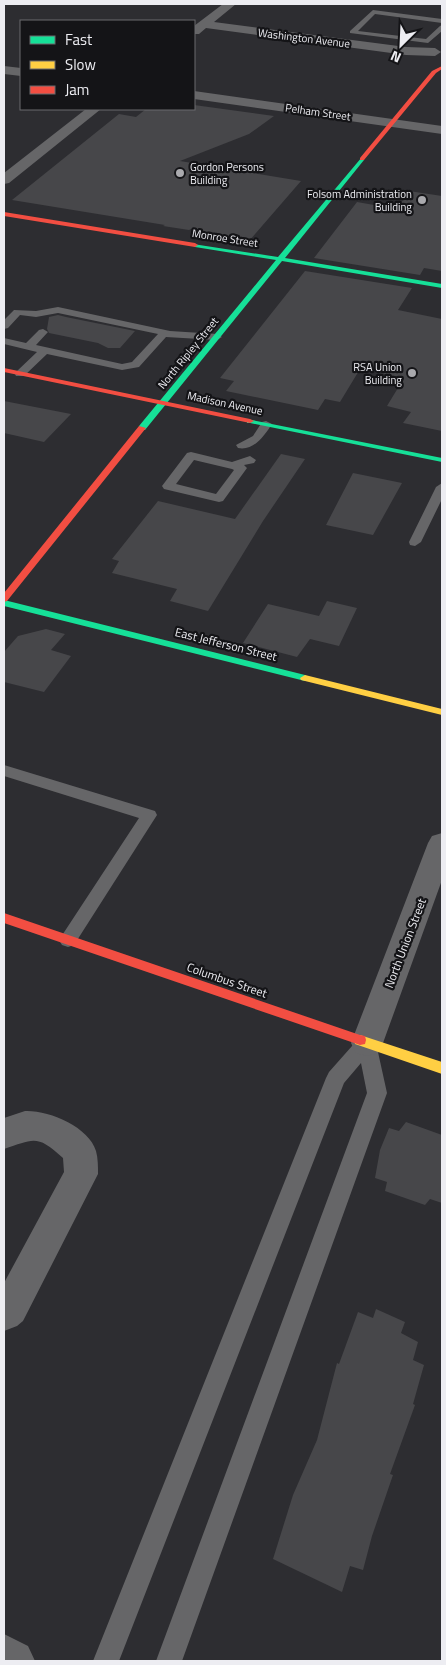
<svg xmlns="http://www.w3.org/2000/svg" width="446" height="1665" viewBox="0 0 446 1665" font-family="'Titillium Web',sans-serif">
	<rect width="100%" height="100%" fill="#2d2d31"/>
	<path fill="#47474a" d="M194,105L274,116L249,134L180,161L301,181L249,241L191,229L189,230L163,226L165,225L12,200L119,114L136,117L146,109H194Z
		M409,191L442,196V271L424,268L420,275L314,258L357,202L397,209Z
		M305,271L412,288L398,310L442,319V431L403,423L411,412L387,406L404,378L360,369L340,402L325,399L318,410L226,391L234,381L220,378Z
		M58,315L66,317L135,331L120,348H108L98,343L49,333L47,329L49,317Z
		M4,401L71,414L44,442L4,433Z
		M281,454L305,459L263,521L208,611L170,601L177,589L112,573L119,561L112,559L158,501L235,519Z
		M353,473L402,483L373,535L326,525Z
		M327,601L357,608L339,646L310,639L297,657L243,643L268,604L319,616Z
		M46,629L65,634L51,650L71,656L44,692L4,682V652L18,636Z
		M406,1122L442,1135V1203L430,1199L425,1205L385,1191L387,1182L375,1178L380,1150L389,1128L399,1131Z
		M376,1309L405,1322L401,1333L418,1342L413,1360L424,1365L413,1404L415,1405L390,1474L393,1475L372,1536L363,1570L350,1566L342,1592L273,1559L293,1495L317,1440L337,1363L339,1364L358,1312L373,1318Z"/>
	<g fill="none" stroke-linecap="round" stroke-linejoin="round">
		<path fill="#666668" fill-rule="evenodd" d="M373,10L442,19V23L375,14L358,31L426,39L440,26L442,25V31L428,43L350,33V31Z
			M58,307L170,331L217,334L222,337L217,340L166,337L139,367L122,370L47,354L24,376H16L15,374L16,372L37,352L4,344V338L26,343L39,330L43,329L48,332L36,345L122,364L132,362L158,334L58,313L36,317L20,315L8,328L4,329V320L14,310L36,311Z
			M266,421L272,424C264,436 254,451 238,448L236,445L253,436L262,422Z
			M191,452L232,462L250,456L256,460L254,463L244,465L247,468L223,501L219,502L164,489L162,486L187,453ZM194,460L232,469L234,470L216,494L176,484Z
			M442,483V499L421,542L415,546L410,545L409,542L436,487Z
			M4,765L155,811L157,815L74,945L68,947L62,945L59,940L139,818L4,776Z
			M367,1035L374,1037L376,1043L387,1093L182,1661H156L367,1093L361,1063L344,1083L119,1661H93L326,1078L329,1072L360,1037Z"/>
		<path fill="#666668" fill-rule="evenodd" d="M223,4H236L214,22L406,47L435,48L441,52L435,56L406,55L206,28L199,34H194V26Z
			M4,66L21,68V76L4,74Z
			M194,91L442,126V134L194,99Z
			M86,109H101L9,183L4,184V173Z
			M442,833V880L383,1043L378,1053L367,1056L356,1053L351,1043L428,843L432,836Z
			M25,1111C49,1110 89,1127 96,1151C98,1158 98,1167 98,1174L23,1321L17,1326L4,1331V1283L64,1172L63,1158C37,1134 34,1139 4,1149V1118Z
			M4,1634L28,1646L35,1661H4Z"/>
		<path fill="#16e098" fill-rule="evenodd" d="M362,157L364,158V160L285,258L442,284V288L282,261L145,430H139V426L276,260L195,247L192,245L193,244L278,257Z
			M247,419L442,458V462L250,423H247Z
			M4,600L305,675L310,678L305,681L4,606Z"/>
		<path fill="#ffcf43" fill-rule="evenodd" d="M305,675L442,709V715L301,680L300,678Z
			M360,1035L442,1062V1074L355,1044L354,1040L355,1036Z"/>
		<path fill="#f24e42" fill-rule="evenodd" d="M442,66V69L436,73L364,160H360V158L432,71Z
			M4,212L195,243L198,245L195,247L4,216Z
			M4,368L250,419L254,421L250,423L4,372Z
			M139,426L146,428L7,601L4,602V593Z
			M4,913L360,1035L365,1036L366,1040L365,1044L360,1045L4,923Z"/>
	</g>
	<g fill="#aaaaae" stroke="#141417" stroke-width="2">
		<circle cx="180" cy="173" r="5"/>
		<circle cx="422" cy="200" r="5"/>
		<circle cx="412" cy="373" r="5"/>
	</g>
	<g text-anchor="middle" dominant-baseline="central" stroke-width="4.5" stroke-linejoin="round" paint-order="stroke">
		<g font-size="11" fill="#ededf2" stroke="#141417">
			<text transform="translate(304 38) rotate(7)">Washington Avenue</text>
			<text transform="translate(318 112) rotate(8)">Pelham Street</text>
			<text transform="translate(225 238) rotate(9)">Monroe Street</text>
			<text transform="translate(188 353) rotate(-51)">North Ripley Street</text>
			<text transform="translate(225 403) rotate(12)">Madison Avenue</text>
		</g>
		<g font-size="11" fill="#ededf2" stroke="#141417" text-anchor="end">
			<text x="190" y="167" text-anchor="start">Gordon Persons<tspan x="190" dy="13">Building</tspan></text>
			<text x="412" y="194">Folsom Administration<tspan x="412" dy="13">Building</tspan></text>
			<text x="402" y="367">RSA Union<tspan x="402" dy="13">Building</tspan></text>
		</g>
		<g font-size="12" fill="#ededf2" stroke="#141417">
			<text transform="translate(226 644) rotate(14)">East Jefferson Street</text>
			<text transform="translate(405 943) rotate(-69)">North Union Street</text>
			<text transform="translate(227 980) rotate(19)">Columbus Street</text>
		</g>
	</g>
	<rect width="446" height="1665" fill="none" stroke="#ededf2" stroke-width="10"/>
	<rect x="20" y="20" width="175" height="90" fill="#141417" stroke="#6b6b6f"/>
	<rect x="30" y="36" width="25" height="8" fill="#16e098" stroke="#6b6b6f"/>
	<text x="65" y="45" font-size="15" fill="#ededf2">Fast</text>
	<rect x="30" y="61" width="25" height="8" fill="#ffcf43" stroke="#6b6b6f"/>
	<text x="65" y="70" font-size="15" fill="#ededf2">Slow</text>
	<rect x="30" y="86" width="25" height="8" fill="#f24e42" stroke="#6b6b6f"/>
	<text x="65" y="95" font-size="15" fill="#ededf2">Jam</text>
	<g transform="translate(401 45) rotate(204)" stroke="#141417" stroke-width="4" paint-order="stroke">
	<path d="M0-4L9 19L0 12L-9 19Z" fill="#ededf2"/>
	<text y="-8" font-size="14" font-weight="bold" text-anchor="middle" fill="#ededf2">N</text>
	</g>
</svg>
